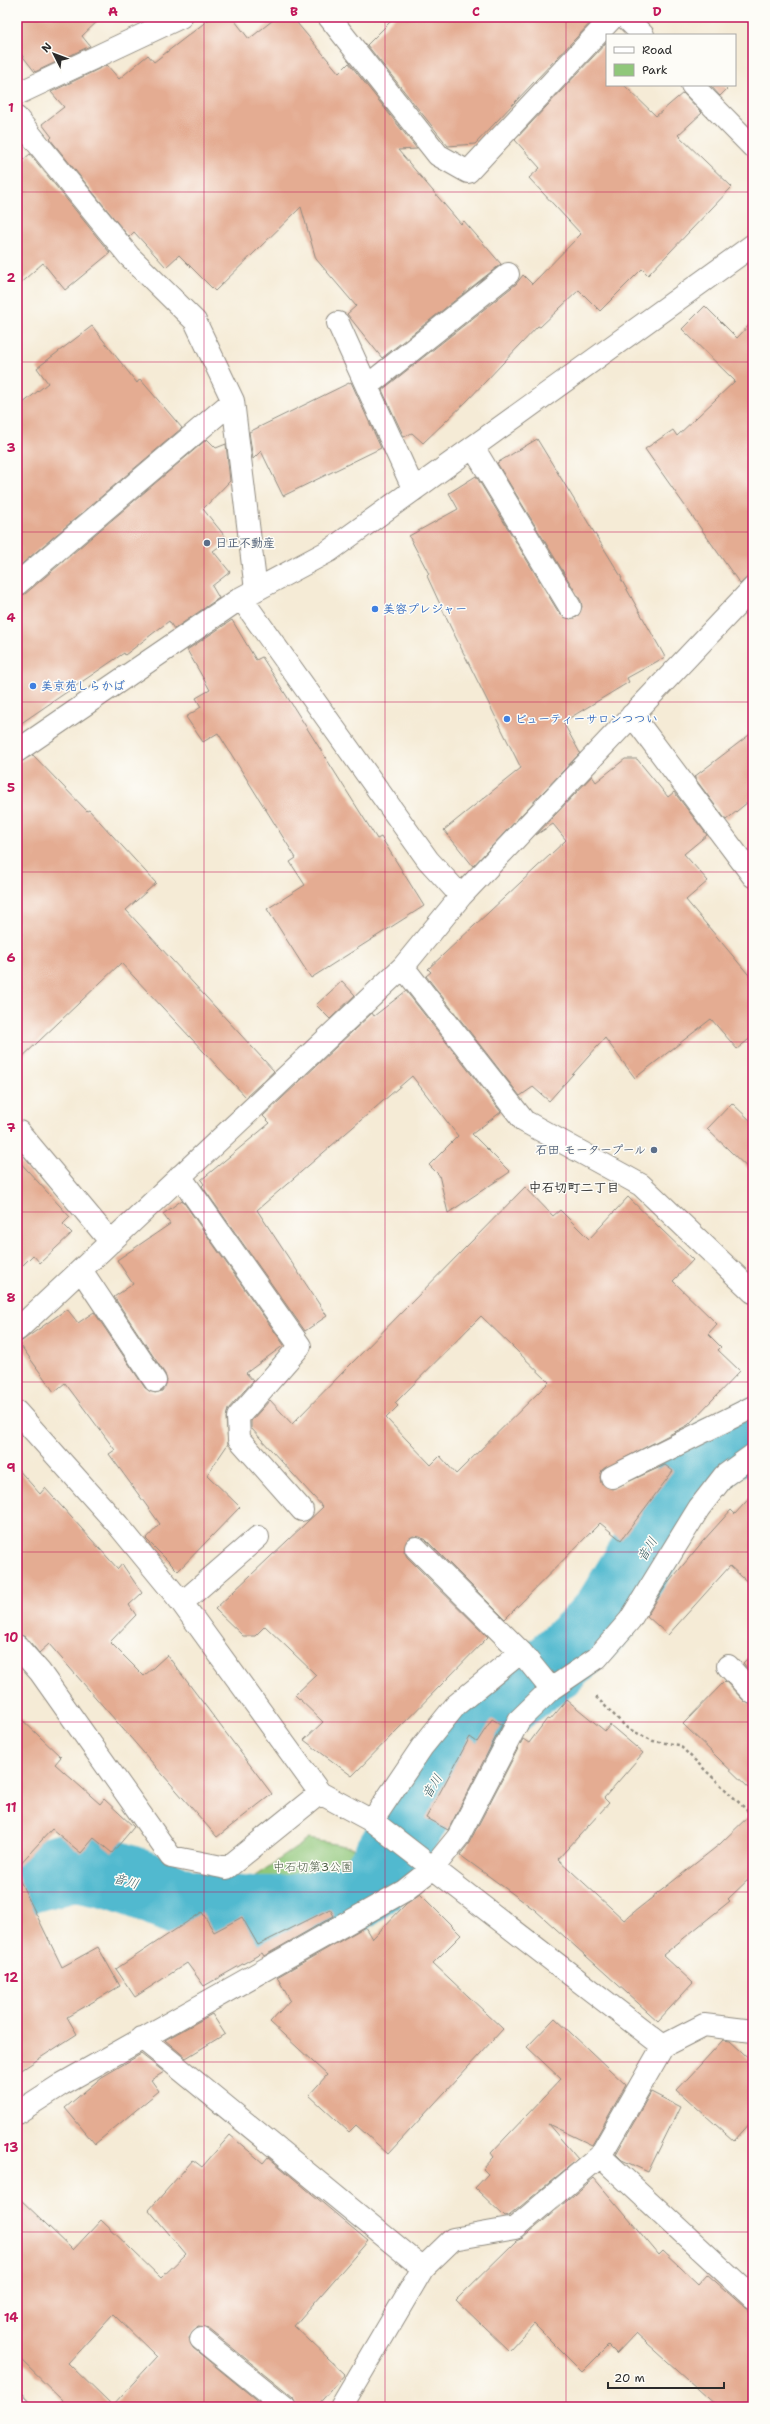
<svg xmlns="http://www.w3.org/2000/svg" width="770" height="2424" viewBox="0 0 770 2424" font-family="'Shantell Sans','Klee One',sans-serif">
	<rect width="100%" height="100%" fill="#fdfcf7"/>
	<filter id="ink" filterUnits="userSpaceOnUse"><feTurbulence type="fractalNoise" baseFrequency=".025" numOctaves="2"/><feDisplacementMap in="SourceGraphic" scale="8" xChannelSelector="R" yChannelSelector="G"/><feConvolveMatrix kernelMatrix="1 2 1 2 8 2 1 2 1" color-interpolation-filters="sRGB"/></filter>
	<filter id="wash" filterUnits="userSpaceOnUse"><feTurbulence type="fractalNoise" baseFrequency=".012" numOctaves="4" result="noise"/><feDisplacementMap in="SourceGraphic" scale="16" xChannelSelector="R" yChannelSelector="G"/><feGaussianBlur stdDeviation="0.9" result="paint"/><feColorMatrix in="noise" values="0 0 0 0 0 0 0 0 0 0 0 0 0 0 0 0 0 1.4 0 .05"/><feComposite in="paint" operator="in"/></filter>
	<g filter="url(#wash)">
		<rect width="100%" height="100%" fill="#f5ebd6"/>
		<path fill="#90c77a" stroke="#5e7952" d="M309,1839L375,1852L353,1880L291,1901L226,1896Z"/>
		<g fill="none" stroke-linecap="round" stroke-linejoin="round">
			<path stroke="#51b9cf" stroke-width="70" d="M17,1882L72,1866L114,1875L150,1888L185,1904L251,1911H282L349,1900L373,1883L447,1762L479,1722L557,1663L587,1635L608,1612L682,1491L719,1450L753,1433"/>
		</g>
		<g id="blocks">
			<path fill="#e4ac92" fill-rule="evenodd" d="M17,17H102L82,36L90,46L35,72L17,49Z
				M212,17H232L249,39L277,17H292L339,73L349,63L417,149L398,150L461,224L464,221L501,264L382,358L347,314L356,306L316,259L301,207L215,291L179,255L166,267L134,232L129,237L50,139L52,137L42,124L64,107L51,92L107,65L119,79L148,55L154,62Z
				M395,17H596L475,144L448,146L367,45Z
				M607,42V85H624L656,116L683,93L702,113L678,135L732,187L648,275L642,269L600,311L579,290L540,327L538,326L467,401L423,443L412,433L404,437L382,390L516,284L523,275L532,284L581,234L529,178L540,168L515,140Z
				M710,85H723L727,89L720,96Z
				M30,154L110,253L65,290L43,263L17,286V165Z
				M705,306L737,338L753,321V576H749L740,584L645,449L673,430L677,436L735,381L682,329Z
				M92,326L137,383L140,379L182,428L17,568V408L48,383L37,368Z
				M351,382L381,448L283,496L261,451L253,459L249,432Z
				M207,439L216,448L226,444L230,481L203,509L228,540L213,551L230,572L212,586L219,598L174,629L169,621L125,655L124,653L17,726V596L25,594Z
				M537,439L622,578L621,579L665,657L627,678L629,682L563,722L580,753L473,866L444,830L521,768L450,626L427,576L429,574L409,536L458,509L449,493L476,476L559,613L570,619L577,617L582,607L581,601L497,463Z
				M232,620L256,660L262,657L377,839L381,837L424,906L311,978L267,909L305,885L290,862L296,858L218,733L203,742L186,717L201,707L196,698L210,690L187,650Z
				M753,732V798L726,820L694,777Z
				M33,755L87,811L89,810L156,883L126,910L274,1071L246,1097L121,963L17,1062V763Z
				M625,759H637L668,797L674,792L707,835L684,854L708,881L686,900L753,980V1036L737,1049L711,1019L635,1078L605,1038L549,1101L533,1087L520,1096L426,976L431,972L428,969L566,840L553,824L536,835L592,776L596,782Z
				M342,981L355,995L330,1019L316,1005Z
				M406,991L501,1112L472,1134L510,1172L448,1213L439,1175L429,1165L458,1136L412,1076L257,1210L327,1316L305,1331L202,1186L204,1184L201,1180L270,1123L263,1116L372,1013L374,1016Z
				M732,1103L753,1123V1173L707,1129Z
				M17,1159L70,1217L63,1224L72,1233L40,1263L33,1255L17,1271Z
				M525,1187L553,1216L560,1210L589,1239L628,1197L693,1260L673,1281L717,1324L708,1334L721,1347L718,1350L740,1371L688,1425L602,1470L600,1477L601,1483L612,1489L665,1465L673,1471L621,1540L600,1523L505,1619L425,1539L413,1536L407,1540L404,1551L407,1557L488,1637L352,1776L304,1740L323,1722L295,1695L316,1675L265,1626L255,1636H243L215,1609L323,1507L251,1428V1421L270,1400L292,1424ZM481,1316L549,1382L456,1474L440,1456L431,1465L386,1418L398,1406L395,1403Z
				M182,1200L284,1345L246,1373L253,1381L228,1409L226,1418L228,1444L207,1475L240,1507L178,1571L146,1539L160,1524L109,1454L115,1450L65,1383L54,1392L19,1343L67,1309L78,1323L94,1312L145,1388L155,1393L162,1391L167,1381L165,1374L114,1297L133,1284L117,1260L170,1224L163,1214Z
				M17,1468L40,1494L45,1488L118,1569L122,1564L142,1593L129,1605L136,1615L110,1642L144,1676L167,1655L272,1794L217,1837L49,1644L39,1653L26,1637L17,1634Z
				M753,1494V1587L730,1566L668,1635L647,1616L665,1587L703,1541L731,1510L735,1514Z
				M753,1653V1675L743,1663Z
				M725,1681L744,1701L753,1705V1792L683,1724Z
				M567,1700L605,1731L610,1725L643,1753L604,1798L609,1803L558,1859L624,1920L720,1844L753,1812V1875L728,1899L730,1901L663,1955L693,1983L658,2021L535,1910L460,1855L469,1843L523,1739L529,1743L547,1719L550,1720Z
				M17,1715L61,1757L55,1764L100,1804L104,1799L134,1827L112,1853L94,1838L81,1853L52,1829L17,1867Z
				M492,1719L502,1725L448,1830L426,1818L470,1737L477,1742Z
				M17,1875L62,1967L98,1947L120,1986L67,2017L77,2034L17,2073Z
				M420,1894L461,1935L433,1963L503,2029L388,2154L356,2125L349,2132L309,2095L327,2075L270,2022L290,2000L277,1977L365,1927L372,1939L406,1904Z
				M330,1909L334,1916L264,1956L262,1953L204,1986L187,1963L135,1997L116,1969L202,1912L214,1932L242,1917L258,1945Z
				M212,2014L225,2034L186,2058L165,2040Z
				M555,2018L626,2085L592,2145L548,2124L578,2159L509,2216L505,2217L475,2188L488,2174L483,2169L494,2157L491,2153L561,2079L527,2047Z
				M723,2040L730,2041L753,2062V2120L734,2141L677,2090Z
				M141,2054L164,2072L151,2080L159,2091L95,2144L65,2108L102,2077Z
				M651,2092L680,2107L648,2172L622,2160L616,2154Z
				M230,2135L263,2163L268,2157L368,2241L294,2326L345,2374L316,2407H297L293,2397L209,2329L197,2327L189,2337L193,2348L265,2407H69L17,2356V2196L73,2250L101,2220L161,2278L186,2254L149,2210L193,2160L202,2167ZM113,2314L157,2357L112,2406L68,2363Z
				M594,2178L659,2255L663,2251L698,2284L707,2274L753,2315V2407H718L636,2333L616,2354L608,2346L582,2372L534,2324L509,2351L456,2300L516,2241L523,2238Z"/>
		</g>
	</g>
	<g filter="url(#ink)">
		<use href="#blocks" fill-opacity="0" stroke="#908b80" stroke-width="1"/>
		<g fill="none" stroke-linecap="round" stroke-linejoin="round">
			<defs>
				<path id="minor" d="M329,17L438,155L468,172L613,17
					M625,17L643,35
					M692,85L753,147
					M17,94L181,17
					M17,118L129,256L195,321L233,401L256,590
					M338,323L414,490
					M367,386L508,274
					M473,447L570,607
					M17,584L233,401
					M632,715L753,876
					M17,751L241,598L329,551L753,245
					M461,896L753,588
					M403,967L524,1121L641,1185L753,1292
					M19,1132L111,1242
					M180,1176L300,1346L238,1417L239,1439L302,1510
					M81,1270L155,1381
					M17,1330L403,967L461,896L428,860L241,598
					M17,1412L118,1525L182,1603L320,1793L372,1821L663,2046
					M612,1477L753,1407
					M416,1548L521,1652L551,1689
					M182,1603L258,1537
					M17,1646L40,1672L171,1857L227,1868L320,1793
					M728,1666L753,1693
					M372,1821L422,1747L456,1705L521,1652
					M142,2038L423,2268
					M17,2113L62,2084L404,1891L433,1868L458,1837L519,1720L551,1689L597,1658L630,1620L699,1508L724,1476L753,1455
					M600,2156L753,2298
					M201,2339L285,2407
					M17,2404L20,2407
					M341,2407L423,2268L453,2239L515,2228L600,2156L663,2046L704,2025L753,2031"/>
			</defs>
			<use href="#minor" stroke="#908b80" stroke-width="24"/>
			<path stroke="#908b80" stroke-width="2.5" stroke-dasharray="3 3" stroke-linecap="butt" d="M596,1697L627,1728L653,1741L679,1745L753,1816"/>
			<use href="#minor" stroke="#fff" stroke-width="22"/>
		</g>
	</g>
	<path fill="none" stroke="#c2185b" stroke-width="1" stroke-opacity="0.55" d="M204,17V2407M385,17V2407M566,17V2407M17,192H753M17,362H753M17,532H753M17,702H753M17,872H753M17,1042H753M17,1212H753M17,1382H753M17,1552H753M17,1722H753M17,1892H753M17,2062H753M17,2232H753"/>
	<g fill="#5c6f8a" stroke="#fdfcf7" stroke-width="1.5">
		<circle cx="207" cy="543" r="4"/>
		<circle cx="654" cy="1150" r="4"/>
	</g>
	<g fill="#3f7fe0" stroke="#fdfcf7" stroke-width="1.5">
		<circle cx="375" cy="609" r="4"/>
		<circle cx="33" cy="686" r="4"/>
		<circle cx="507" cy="719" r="4"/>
	</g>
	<g text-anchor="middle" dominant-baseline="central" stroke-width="3" stroke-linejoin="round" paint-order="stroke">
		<g font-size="12" font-weight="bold" fill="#4e5e75" stroke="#fdfcf7" text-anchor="start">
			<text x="215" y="543">日正不動産</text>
			<text x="646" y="1150" text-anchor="end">石田 モータープール</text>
		</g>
		<g font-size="12" font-weight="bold" fill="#366cbe" stroke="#fdfcf7" text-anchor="start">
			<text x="383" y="609">美容プレジャー</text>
			<text x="41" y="686">美京苑しらかば</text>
			<text x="515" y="719">ビューティーサロンつつい</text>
		</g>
		<g font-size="12" fill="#495a43" stroke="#fdfcf7">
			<text x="313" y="1867">中石切第3公園</text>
		</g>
		<g font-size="13" font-weight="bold" fill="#2b2b2b" stroke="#fdfcf7">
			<text x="574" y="1187">中石切町二丁目</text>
		</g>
		<g font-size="13" font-style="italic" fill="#385d64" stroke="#fdfcf7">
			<text transform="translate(647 1549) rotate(-58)">音川</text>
			<text transform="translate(432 1786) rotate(-58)">音川</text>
			<text transform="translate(126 1881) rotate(16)">音川</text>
		</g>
	</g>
	<rect width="770" height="2424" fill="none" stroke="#fdfcf7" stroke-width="44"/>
	<rect x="606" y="34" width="130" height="52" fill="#fdfcf7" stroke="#a9a8a5"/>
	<rect x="614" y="47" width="20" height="6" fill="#ffffff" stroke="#a9a8a5"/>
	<text x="642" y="54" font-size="12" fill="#2b2b2b">Road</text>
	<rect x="614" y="64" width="20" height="12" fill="#90c77a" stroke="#a9a8a5"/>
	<text x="642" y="74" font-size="12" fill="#2b2b2b">Park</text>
	<g transform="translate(54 54) rotate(312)" stroke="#fdfcf7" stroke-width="3" paint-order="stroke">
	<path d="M0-3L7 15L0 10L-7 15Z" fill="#2b2b2b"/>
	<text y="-6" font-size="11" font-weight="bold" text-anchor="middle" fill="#2b2b2b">N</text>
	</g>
	<path d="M608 2382v6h116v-6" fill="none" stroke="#2b2b2b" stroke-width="2"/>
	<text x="614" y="2382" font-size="12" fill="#2b2b2b" stroke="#fdfcf7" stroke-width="3" paint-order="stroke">20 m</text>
	<rect x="22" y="22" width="726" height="2380" fill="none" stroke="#c2185b" stroke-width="1.5"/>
	<g font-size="13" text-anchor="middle" font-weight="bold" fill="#c2185b">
		<text x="113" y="16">A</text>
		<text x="294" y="16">B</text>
		<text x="476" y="16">C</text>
		<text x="657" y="16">D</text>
		<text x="11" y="112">1</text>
		<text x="11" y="282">2</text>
		<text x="11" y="452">3</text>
		<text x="11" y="622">4</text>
		<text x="11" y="792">5</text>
		<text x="11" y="962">6</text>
		<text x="11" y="1132">7</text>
		<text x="11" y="1302">8</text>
		<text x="11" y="1472">9</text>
		<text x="11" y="1642">10</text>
		<text x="11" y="1812">11</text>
		<text x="11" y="1982">12</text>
		<text x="11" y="2152">13</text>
		<text x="11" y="2322">14</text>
	</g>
</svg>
